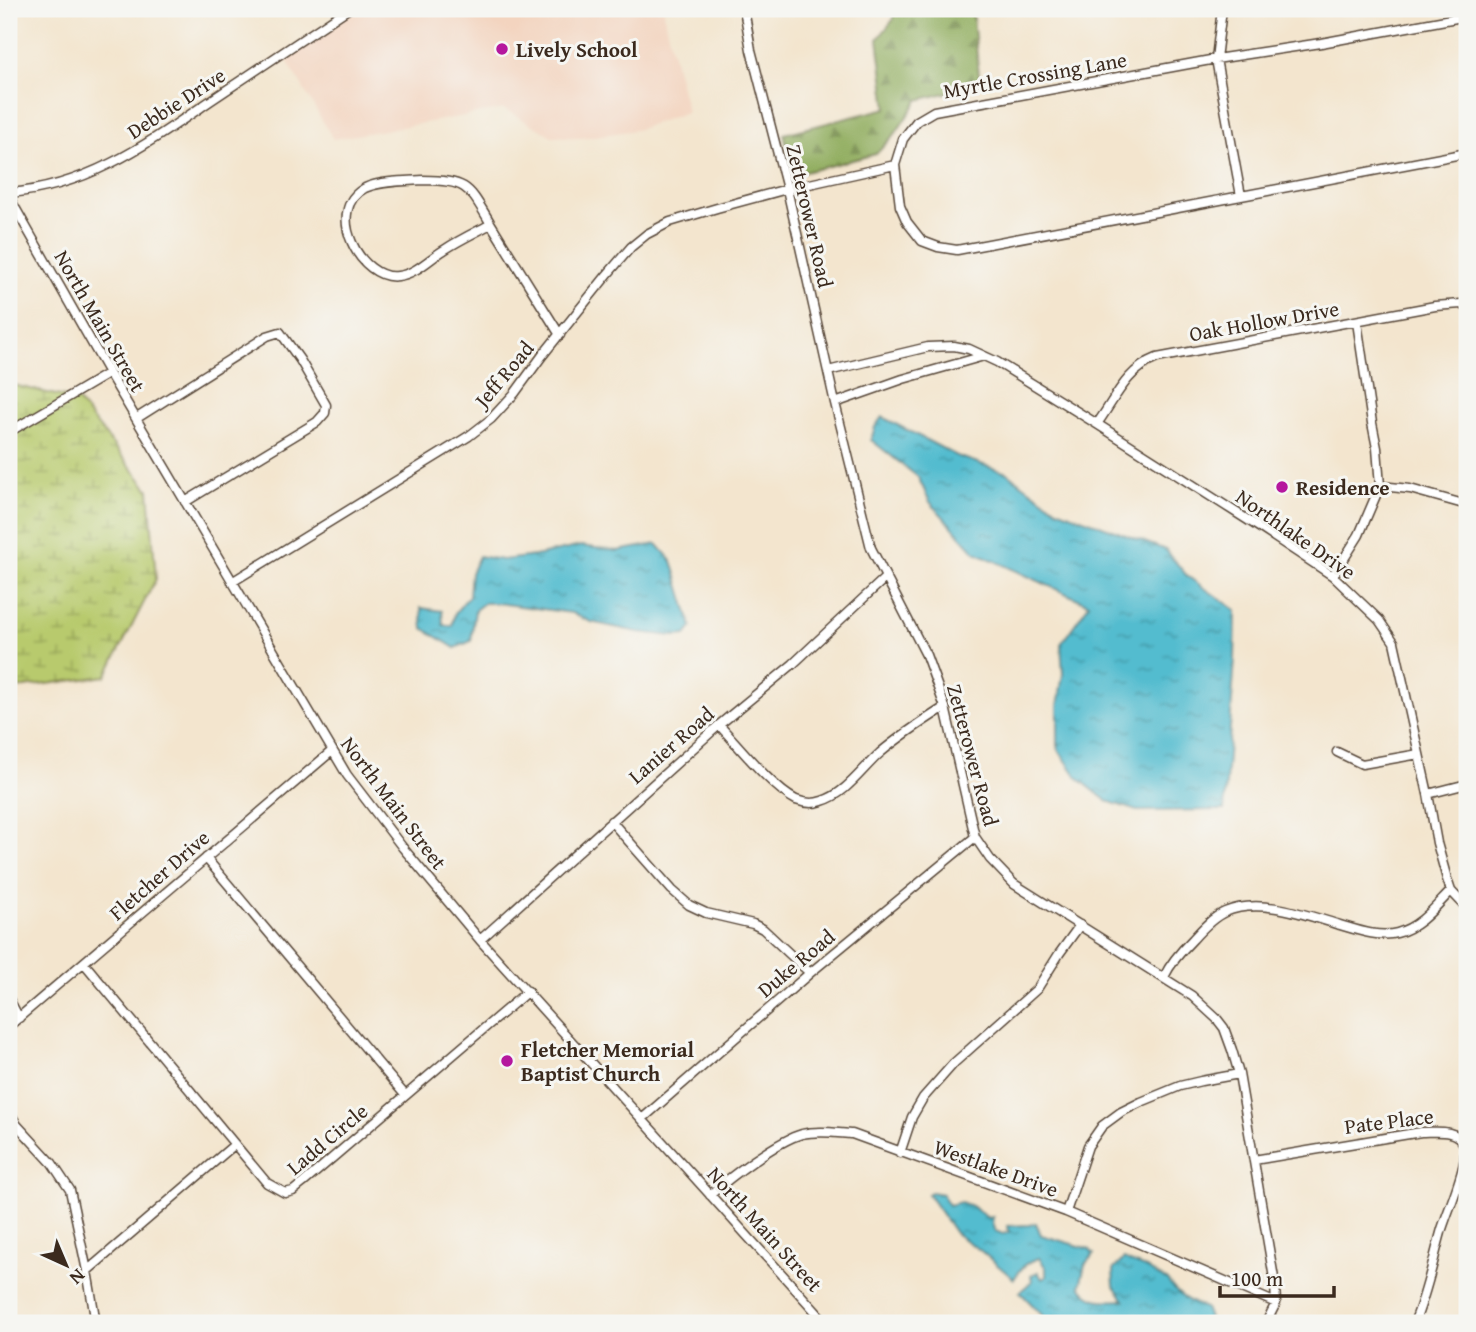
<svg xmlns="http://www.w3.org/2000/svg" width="1476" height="1332" viewBox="0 0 1476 1332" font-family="'Gentium Book Plus',serif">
	<defs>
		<pattern id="forest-firs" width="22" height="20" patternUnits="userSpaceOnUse" patternTransform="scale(1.75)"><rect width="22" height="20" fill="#92ae60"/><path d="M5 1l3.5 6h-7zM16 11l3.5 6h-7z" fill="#788e4f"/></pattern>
		<pattern id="wetland-marsh" width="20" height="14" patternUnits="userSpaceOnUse" patternTransform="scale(1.75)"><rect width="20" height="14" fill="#b8ca6d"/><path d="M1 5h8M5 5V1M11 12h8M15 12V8" fill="none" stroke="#97a459"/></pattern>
		<pattern id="water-ripples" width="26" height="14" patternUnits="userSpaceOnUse" patternTransform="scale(1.75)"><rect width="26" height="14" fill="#52bccf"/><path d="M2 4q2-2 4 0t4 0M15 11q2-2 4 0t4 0" fill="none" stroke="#4599a7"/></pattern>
	</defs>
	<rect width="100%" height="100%" fill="#f6f6f2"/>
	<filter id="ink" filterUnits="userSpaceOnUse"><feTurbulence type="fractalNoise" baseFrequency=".0143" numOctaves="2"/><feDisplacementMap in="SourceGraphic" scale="14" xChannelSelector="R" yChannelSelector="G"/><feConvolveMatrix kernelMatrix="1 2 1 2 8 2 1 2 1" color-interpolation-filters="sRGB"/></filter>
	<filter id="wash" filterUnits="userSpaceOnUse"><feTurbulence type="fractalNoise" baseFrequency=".00686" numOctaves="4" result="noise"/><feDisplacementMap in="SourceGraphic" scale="28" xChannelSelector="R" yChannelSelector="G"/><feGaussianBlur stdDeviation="1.57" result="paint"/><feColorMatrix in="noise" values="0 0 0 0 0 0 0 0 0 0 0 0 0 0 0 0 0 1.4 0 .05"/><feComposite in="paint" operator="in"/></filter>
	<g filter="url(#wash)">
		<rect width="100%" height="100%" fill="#f3e5ce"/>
		<path fill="#f3d4bf" d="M358,9H664L665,22L687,112L636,130L581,138L552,136L504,109L333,139L285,57L304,46Z"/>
		<path fill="url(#forest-firs)" stroke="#666c3f" stroke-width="2" d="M894,9H972L980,84L918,100L895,134L876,154L793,175L784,134L887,108L878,39L893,20Z"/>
		<path fill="url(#wetland-marsh)" stroke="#7a7a46" stroke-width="2" d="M9,384L77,400L149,490L156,579L106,676L9,689Z"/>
		<path fill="url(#water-ripples)" stroke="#467376" stroke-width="2" d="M882,417L957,456L1007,473L1057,509L1166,550L1187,576L1236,610L1235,659L1224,810L1137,811L1107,801L1078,778L1058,749V706L1063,674L1061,644L1089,604L975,552L930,502L918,477L871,440L875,427Z
			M657,544L672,561L692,627L686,635L674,636L638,632L591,622L572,613L497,603H484L475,610L471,641L455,648L423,628L421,608L442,611L443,625L452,626L455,613L469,596L471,573L479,556L502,560L535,556L581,546L617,551Z
			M931,1192L942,1194L949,1205L961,1202L971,1206L988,1218L993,1217L992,1224L995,1231L1003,1234L1009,1232L1007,1226L1030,1225L1036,1223L1041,1235L1089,1249L1094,1254L1085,1264L1080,1286C1091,1303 1106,1301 1124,1300L1114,1286L1113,1270L1124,1259C1131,1263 1139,1265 1146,1268C1154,1272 1158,1278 1167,1280C1177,1295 1188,1302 1205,1308L1210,1321L1213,1323H1066L1058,1316L1047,1320L1020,1292L1032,1281L1031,1275L1038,1272L1042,1279L1046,1277V1268L1039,1258C1028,1261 1020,1268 1014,1279L981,1251L955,1233L928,1194Z"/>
	</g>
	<g filter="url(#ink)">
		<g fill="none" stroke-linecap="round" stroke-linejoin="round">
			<defs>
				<path id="minor" d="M744,9L751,50L787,189L835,403L871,548L926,655L945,707L975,837L990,859L1014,884L1192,996L1217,1019L1224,1028L1232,1050L1239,1074L1275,1284L1276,1303L1266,1323
					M1222,9L1216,59L1241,196
					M1467,16L1321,43L1216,59L934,111L917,121L903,139L895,165L900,206L907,222L922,241L938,247L957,250L1467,153
					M423,180C469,181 468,186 491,224C476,232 459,240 444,250C429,259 416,274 398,276C361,282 323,210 365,188C380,181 406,181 423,180Z
					M9,193C88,187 147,144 210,101C256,70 302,40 348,9
					M9,197L109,373L347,775L403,848L480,940L826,1323
					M491,224L560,335
					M828,371L928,347L954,346L969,349L997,362L1097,424L1262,529L1333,576L1379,620L1394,642L1428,794L1437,843L1447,879L1451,891L1467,908
					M835,403L903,379L984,356
					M137,418L267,336L280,332L300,360L326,405L325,413L317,422L185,502
					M1097,424C1115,399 1126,370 1157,358L1435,306L1461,304L1467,307
					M9,432L109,373
					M1380,486L1410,489L1467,505
					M1333,576L1359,535L1380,486L1377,448L1372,423L1357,322
					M232,582L469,436L491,419L515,393L542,356L607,275L631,247L647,234L670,222L717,208L787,189L895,165
					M719,725C739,746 772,788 796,800C804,803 814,804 822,801C846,794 862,769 880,753C900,736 923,721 945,707
					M1337,752L1362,764L1419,754
					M1428,794L1467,784
					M611,821L672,890L689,905L706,913L753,924L763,929L810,973
					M206,858L405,1095
					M480,940L719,725L793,664L885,578
					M84,963L267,1183L285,1193L293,1191L303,1183L528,991
					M1164,977C1171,962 1181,951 1193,939C1202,929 1213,917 1225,912C1260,897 1306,915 1340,925C1357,930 1379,938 1397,933C1420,927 1435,907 1451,891
					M9,999L19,1018
					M9,1026L332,751
					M9,1111L17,1125L52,1163L70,1190L87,1271L96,1323
					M642,1119L810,973L975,837
					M900,1153L912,1117L923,1098L954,1063L1037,989L1059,954L1080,925
					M1254,1160L1421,1132C1435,1132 1458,1128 1464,1145C1466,1152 1465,1160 1463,1167C1458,1188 1449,1208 1442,1229C1433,1260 1427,1293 1414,1323
					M710,1195C730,1177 777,1141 802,1134C818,1130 836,1133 852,1134L1066,1212L1276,1303
					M1066,1212L1088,1146L1102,1126L1121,1112L1141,1102L1180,1086L1201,1081L1239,1074
					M87,1271L234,1145"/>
			</defs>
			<use href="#minor" stroke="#574638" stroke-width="11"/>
			<use href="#minor" stroke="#fff" stroke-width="8"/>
		</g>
	</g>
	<g fill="#b5179e" stroke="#f6f6f2" stroke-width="2.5">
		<circle cx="502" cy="49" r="7"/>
		<circle cx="1282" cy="487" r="7"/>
		<circle cx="507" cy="1061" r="7"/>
	</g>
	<g text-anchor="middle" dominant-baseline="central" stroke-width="6" stroke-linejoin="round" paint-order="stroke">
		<g font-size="21" font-weight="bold" fill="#3b2a1e" stroke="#f6f6f2" text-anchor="start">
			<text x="516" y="49">Lively School</text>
			<text x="1296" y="487">Residence</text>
			<text x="521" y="1049">Fletcher Memorial<tspan x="521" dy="24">Baptist Church</tspan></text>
		</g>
		<g font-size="21" fill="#3b2a1e" stroke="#f6f6f2">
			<text transform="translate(1035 75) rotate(-10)">Myrtle Crossing Lane</text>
			<text transform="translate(176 103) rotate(-33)">Debbie Drive</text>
			<text transform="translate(810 216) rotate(77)">Zetterower Road</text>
			<text transform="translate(100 321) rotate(60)">North Main Street</text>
			<text transform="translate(1264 321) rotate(-10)">Oak Hollow Drive</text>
			<text transform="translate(504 374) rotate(-50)">Jeff Road</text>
			<text transform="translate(1296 534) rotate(35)">Northlake Drive</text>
			<text transform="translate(671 745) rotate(-41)">Lanier Road</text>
			<text transform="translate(973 755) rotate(75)">Zetterower Road</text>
			<text transform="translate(394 803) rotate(53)">North Main Street</text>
			<text transform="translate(159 875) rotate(-41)">Fletcher Drive</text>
			<text transform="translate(796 963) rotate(-40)">Duke Road</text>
			<text transform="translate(1389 1121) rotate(-7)">Pate Place</text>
			<text transform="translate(327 1139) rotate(-40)">Ladd Circle</text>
			<text transform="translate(996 1168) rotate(20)">Westlake Drive</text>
			<text transform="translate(765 1229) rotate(48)">North Main Street</text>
		</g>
	</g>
	<rect width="1476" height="1332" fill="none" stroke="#f6f6f2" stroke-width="35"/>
	<g transform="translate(66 1265) rotate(136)" stroke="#f6f6f2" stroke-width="5" paint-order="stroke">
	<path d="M0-5L12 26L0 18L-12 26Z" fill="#3b2a1e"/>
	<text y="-10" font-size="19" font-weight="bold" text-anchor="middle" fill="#3b2a1e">N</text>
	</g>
	<path d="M1220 1286v10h114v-10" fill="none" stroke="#3b2a1e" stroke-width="3.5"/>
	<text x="1231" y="1286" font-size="21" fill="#3b2a1e" stroke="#f6f6f2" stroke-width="5" paint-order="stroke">100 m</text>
</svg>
